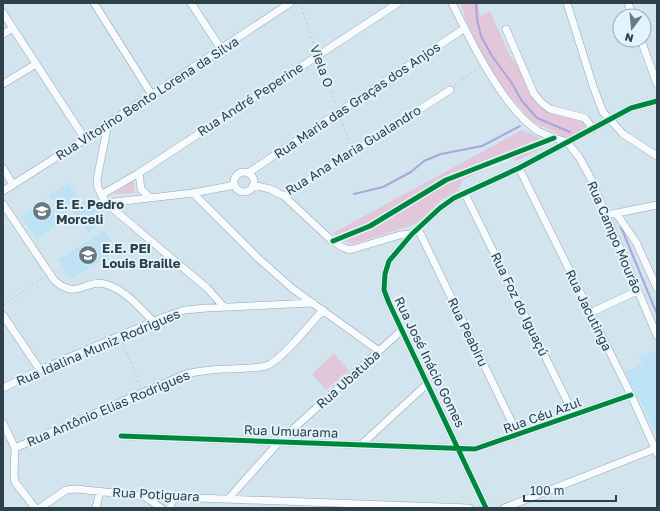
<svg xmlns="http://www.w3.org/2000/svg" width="660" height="511" viewBox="0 0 660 511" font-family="'Golos Text',sans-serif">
	<rect width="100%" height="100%" fill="#d2e5ef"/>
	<path fill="#bde2f5" d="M69,183L82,203L88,198L104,221L88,233L70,209L62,215L58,209L53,213L61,223L37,239L21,216L44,199L51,210L57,207L50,195Z
		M104,230L118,250L71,279L58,260Z
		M657,350V435L625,372L642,364L639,357Z"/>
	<path fill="#e2c6da" d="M461,3H478L480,16L490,11L510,56L520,68L537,104L552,113L578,117L584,121L586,129L567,138L533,122L506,92L484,57L466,21Z
		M522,130L552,143L516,161L510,158L462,180L459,190L441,200L416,224L353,244L342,240L333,233Z
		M133,181L135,193L113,194Z
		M334,353L349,371L326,390L312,374Z"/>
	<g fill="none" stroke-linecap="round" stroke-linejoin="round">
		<path stroke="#a9a5dd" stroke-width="2" d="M476,3L477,19L481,36L492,56L511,82L522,101L537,118L570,132
			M354,194L383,187L411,172L424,161L441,154L482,146L520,126
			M621,227L657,314"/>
		<defs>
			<path id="minor" d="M94,3L152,95
				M191,3L221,49
				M452,3C471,41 502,107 538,131C547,136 557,139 567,142
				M567,3L593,86L603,112L623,134L657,156
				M628,3L633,16
				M3,13L85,139
				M506,29L534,94L542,103L550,109L585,118L593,129
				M3,34L13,28
				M641,40L657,84
				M3,84L36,64
				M108,124L97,179L98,188L106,203L207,288L224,307
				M567,142L579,157L590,177L657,336
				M3,168L13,185
				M519,168L631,395L657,453
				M234 182a10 10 0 1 1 20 0a10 10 0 1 1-20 0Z
				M139,173L141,189L149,197
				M248,173L465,28
				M253,185L270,189L284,196L330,239L342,247L350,250L400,235L412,234
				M3,191L85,139L290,3
				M193,193L258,258L293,289L379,351
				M465,194L574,415
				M101,195L139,173L398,3
				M284,196L450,90
				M106,203L193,193L235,185
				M3,204L54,280C78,302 85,277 108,285C126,291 141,309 154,322
				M616,213L636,242L657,288
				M612,214L657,205
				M418,229L518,435
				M590,313L637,291
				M3,315L40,370
				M3,388L40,370L164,317L185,310L207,308L313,303
				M3,423L15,448L14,475L15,482L35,508
				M121,436L475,449L631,395
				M362,444L428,383
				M15,448L186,374C200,371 214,369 229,369C241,368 254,369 266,366C282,360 310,324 323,310
				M144,496L161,508
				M229,498L280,441L402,330
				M40,508L66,490L76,489L144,496L469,508
				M96,508L100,491
				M170,508L172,501L178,496
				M486,508L389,303L384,290L385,274L389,261L412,234L440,208L454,198L519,168L631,108L657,101
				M504,508L657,448"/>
		</defs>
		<use href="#minor" stroke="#94a5ad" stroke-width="8"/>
		<path stroke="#bec5ca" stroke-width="1" stroke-dasharray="2 3" stroke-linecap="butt" d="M300,3L315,49
			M320,63L336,105
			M454,86L479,67
			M341,119L351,146
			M646,294L652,292
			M3,305L44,277
			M123,343L140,386"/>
		<use href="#minor" stroke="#f8fbfd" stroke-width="7"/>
		<defs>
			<path id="cycleway" d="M333,241L370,226L446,180L554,138
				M121,436L475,449L631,395
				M486,508L389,303L384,290L385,274L389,261L412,234L440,208L454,198L519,168L631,108L657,101"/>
		</defs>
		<use href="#cycleway" stroke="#e2f3fc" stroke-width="8"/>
		<use href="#cycleway" stroke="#00873e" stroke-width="5"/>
	</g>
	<defs>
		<symbol id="school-disc" viewBox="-11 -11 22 22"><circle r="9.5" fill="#677a83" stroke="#e2f3fc"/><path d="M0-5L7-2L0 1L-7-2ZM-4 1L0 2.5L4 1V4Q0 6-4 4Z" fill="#fff"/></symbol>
	</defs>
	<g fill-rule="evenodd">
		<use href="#school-disc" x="31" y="200" width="22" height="22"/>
		<use href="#school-disc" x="77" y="244" width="22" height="22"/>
	</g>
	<g text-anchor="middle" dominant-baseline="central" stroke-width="4" stroke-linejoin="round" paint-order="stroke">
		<g font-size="13" fill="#2e4049" stroke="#e2f3fc">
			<text transform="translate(322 66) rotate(70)">Viela O</text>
			<text transform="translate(147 98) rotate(-33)">Rua Vitorino Bento Lorena da Silva</text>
			<text transform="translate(250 99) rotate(-33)">Rua André Peperine</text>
			<text transform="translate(357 100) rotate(-34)">Rua Maria das Graças dos Anjos</text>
			<text transform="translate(353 150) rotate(-32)">Rua Ana Maria Gualandro</text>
			<text transform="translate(615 237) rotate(67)">Rua Campo Mourão</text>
			<text transform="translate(520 304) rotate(64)">Rua Foz do Iguaçú</text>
			<text transform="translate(589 310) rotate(64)">Rua Jacutinga</text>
			<text transform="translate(468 332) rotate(64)">Rua Peabiru</text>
			<text transform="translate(98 347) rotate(-23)">Rua Idalina Muniz Rodrigues</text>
			<text transform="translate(430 362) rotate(64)">Rua José Inácio Gomes</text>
			<text transform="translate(348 379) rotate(-42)">Rua Ubatuba</text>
			<text transform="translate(108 408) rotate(-23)">Rua Antônio Elias Rodrigues</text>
			<text transform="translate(542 415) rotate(-20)">Rua Céu Azul</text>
			<text transform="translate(291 431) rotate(2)">Rua Umuarama</text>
			<text transform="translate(156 494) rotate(3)">Rua Potiguara</text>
		</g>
		<g font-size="13" font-weight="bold" fill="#2e4049" stroke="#e2f3fc" text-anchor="start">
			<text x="56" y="204">E. E. Pedro<tspan x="56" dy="15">Morceli</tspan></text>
			<text x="102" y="248">E.E. PEI<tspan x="102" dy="15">Louis Braille</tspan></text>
		</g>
	</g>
	<rect width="660" height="511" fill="none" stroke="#2e4049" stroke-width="8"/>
	<g transform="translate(632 28) rotate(196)"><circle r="19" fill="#e2f3fc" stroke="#9aabb4"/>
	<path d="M0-3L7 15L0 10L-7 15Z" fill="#677a83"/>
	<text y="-6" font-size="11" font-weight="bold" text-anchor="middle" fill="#2e4049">N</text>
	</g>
	<path d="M524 495v6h92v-6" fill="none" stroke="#2e4049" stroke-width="2"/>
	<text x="530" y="495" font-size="12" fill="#2e4049" stroke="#e2f3fc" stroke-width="3" paint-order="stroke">100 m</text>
</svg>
